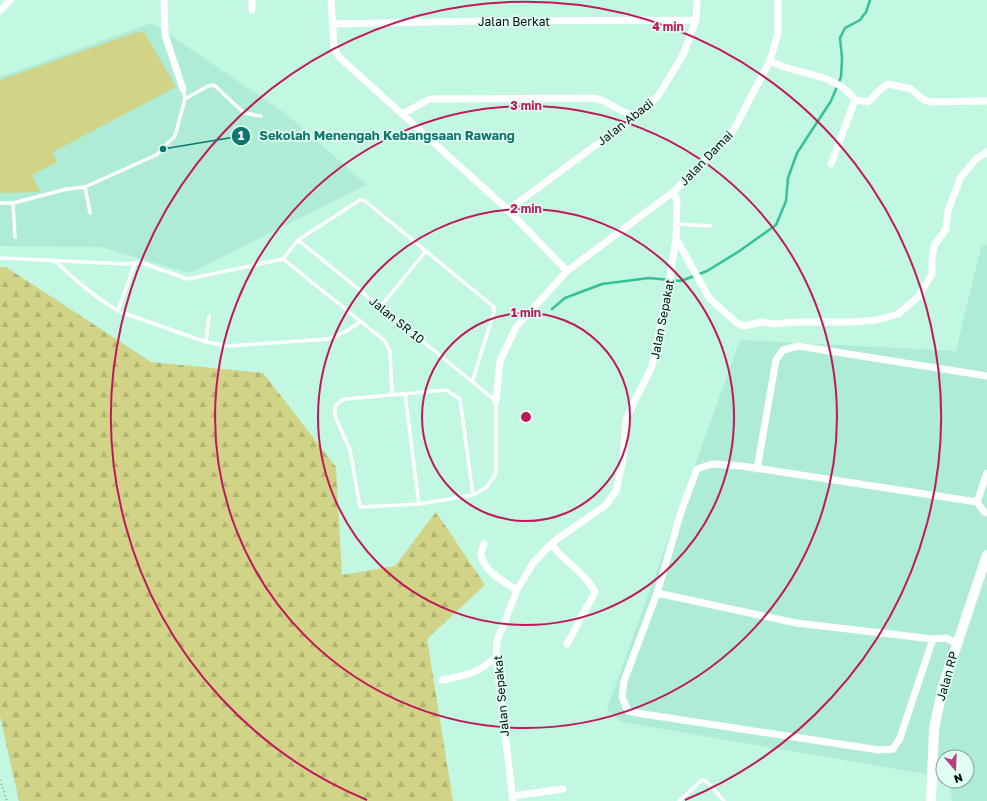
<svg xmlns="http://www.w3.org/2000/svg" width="987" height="801" viewBox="0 0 987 801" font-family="'Golos Text',sans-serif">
	<defs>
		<pattern id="forest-firs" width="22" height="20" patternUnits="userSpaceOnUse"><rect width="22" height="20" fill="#d1d386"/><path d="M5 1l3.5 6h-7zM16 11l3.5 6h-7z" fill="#b2b472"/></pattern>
	</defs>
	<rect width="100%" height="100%" fill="#c2f7e2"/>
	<path fill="#aeecd5" d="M152,23L285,113L367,185L189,273L101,247L0,246V77Z
		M987,245V801H952L950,781H967V757H943V777L622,722L607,709L740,340L956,351L981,247Z"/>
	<path fill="url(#forest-firs)" d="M0,267H6L151,362L263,373L336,467L342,575L395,566L436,512L485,585L427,639L453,801H19L0,716Z"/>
	<path fill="#d1d386" d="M144,32L176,87L53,152L57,162L32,175L40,192L0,193V80L134,33Z"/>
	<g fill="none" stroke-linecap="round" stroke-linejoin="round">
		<path stroke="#34c199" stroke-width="2.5" d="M552,309L565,298L602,284L649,278L681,281L707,271L738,252L776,225L786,201L788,178L797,153L831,101L841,77L842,58L840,38L845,28L860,20L866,12L870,0"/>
		<path stroke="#6f9586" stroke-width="1.5" stroke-dasharray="1 3" stroke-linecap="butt" d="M0,780L7,801"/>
		<path stroke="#fff" stroke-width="3.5" d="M185,99L208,86L214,85L244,113L261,116
			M85,187L90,213
			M0,203H13L67,189L85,187L156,155L175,136L185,99L183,89
			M13,203L15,237
			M677,224L711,226
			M298,240L496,401V473L487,487L473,495L419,504L360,507L350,450L335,416V406L342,400L346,399L446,390L460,399L473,495
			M0,258L126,264L135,263
			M283,259L188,279L142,263H135L118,311L206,342L228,346L328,339L347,331L361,321
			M54,260C74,280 94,296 118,311
			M380,307L426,251
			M206,342L209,316
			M405,394L419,504
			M392,395L390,351L385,341L283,259L298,240L360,200L365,201L494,307V312L472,382
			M679,801L702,780L706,781L724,801"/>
		<path stroke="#fff" stroke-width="7" d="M164,0L165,35L183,89
			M252,0V10
			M331,0L334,47L339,57L508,210L567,271
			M0,11L10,0
			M332,24L486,21L696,20
			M770,61C798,76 836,72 855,100L868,102L882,88L888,84L911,89L921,98L930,102L987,101
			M402,114L430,99L593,98L601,100L634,117
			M831,164L855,100
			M508,210L634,117L658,96L683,55L696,20L697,0
			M676,238L709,298L737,323L744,326L762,322L773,324L797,322H854L877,320L898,314L918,297L932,274V260L934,246L946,229L948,210L961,177L976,159L987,152
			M496,401L500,361L516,327L567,271L673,192L700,166L734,129L770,61L778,33V0
			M757,469L776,360L783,350L798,346L987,376
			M977,502L987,473
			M484,544C483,547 481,551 481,554C483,571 504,582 517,590
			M551,544C564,562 585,572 595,592L567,644
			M657,593L796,623L933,639
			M956,643L946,638L933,639L900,738L893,749L879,750L643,714L628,711L622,697L624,681L657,593L681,512L697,469L712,464L742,466L977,502L984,512L987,513
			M442,680C466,675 477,674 496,657
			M512,796L563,789
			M513,801L496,657L497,641L517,590L533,563L551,544L560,537L606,505L616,491L623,459L626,419L652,366L669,284L676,238L677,200L673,192"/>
		<path stroke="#fff" stroke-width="10" d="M931,801L934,729L943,686L987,555"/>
	</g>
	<g fill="none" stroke="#c2185b" stroke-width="2">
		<circle cx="526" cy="417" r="104"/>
		<circle cx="526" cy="417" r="208"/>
		<circle cx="526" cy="417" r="311"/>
		<path d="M367 800A415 415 0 1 1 685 800"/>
	</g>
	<g text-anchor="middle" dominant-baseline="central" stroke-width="3.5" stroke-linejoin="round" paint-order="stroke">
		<g font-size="12" fill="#00100a" stroke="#e0fff2">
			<text x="514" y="21">Jalan Berkat</text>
			<text transform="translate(625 122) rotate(-38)">Jalan Abadi</text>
			<text transform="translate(706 158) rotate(-46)">Jalan Damai</text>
			<text transform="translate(662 319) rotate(-79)">Jalan Sepakat</text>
			<text transform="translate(397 320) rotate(39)">Jalan SR 10</text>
			<text transform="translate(947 676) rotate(-74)">Jalan RP</text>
			<text transform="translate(501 696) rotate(-95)">Jalan Sepakat</text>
		</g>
	</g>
	<circle cx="526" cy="417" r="6" fill="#c2185b" stroke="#e0fff2" stroke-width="2"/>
	<g font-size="12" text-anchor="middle" font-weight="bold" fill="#c2185b" stroke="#e0fff2" stroke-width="3.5" stroke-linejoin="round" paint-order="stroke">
		<text x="668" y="31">4 min</text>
		<text x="526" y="110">3 min</text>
		<text x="526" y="213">2 min</text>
		<text x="526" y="317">1 min</text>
	</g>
	<path fill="none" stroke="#0f766e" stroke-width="1.5" d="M163 149L241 136"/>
	<g fill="#0f766e" stroke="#e0fff2" stroke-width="1.5">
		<circle cx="163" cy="149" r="4"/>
		<circle cx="241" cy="136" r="10"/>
	</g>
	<g font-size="12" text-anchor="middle" font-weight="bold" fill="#fff">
		<text x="241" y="140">1</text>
	</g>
	<g font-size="13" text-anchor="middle" font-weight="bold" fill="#0f766e" stroke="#e0fff2" stroke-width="3.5" stroke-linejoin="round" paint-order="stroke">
		<text x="387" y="140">Sekolah Menengah Kebangsaan Rawang</text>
	</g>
	<g transform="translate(955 769) rotate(161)"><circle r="19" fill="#e0fff2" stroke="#869f95"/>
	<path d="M0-3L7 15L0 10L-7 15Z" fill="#bb3a84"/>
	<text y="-6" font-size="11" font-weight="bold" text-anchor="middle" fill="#00100a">N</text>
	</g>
</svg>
